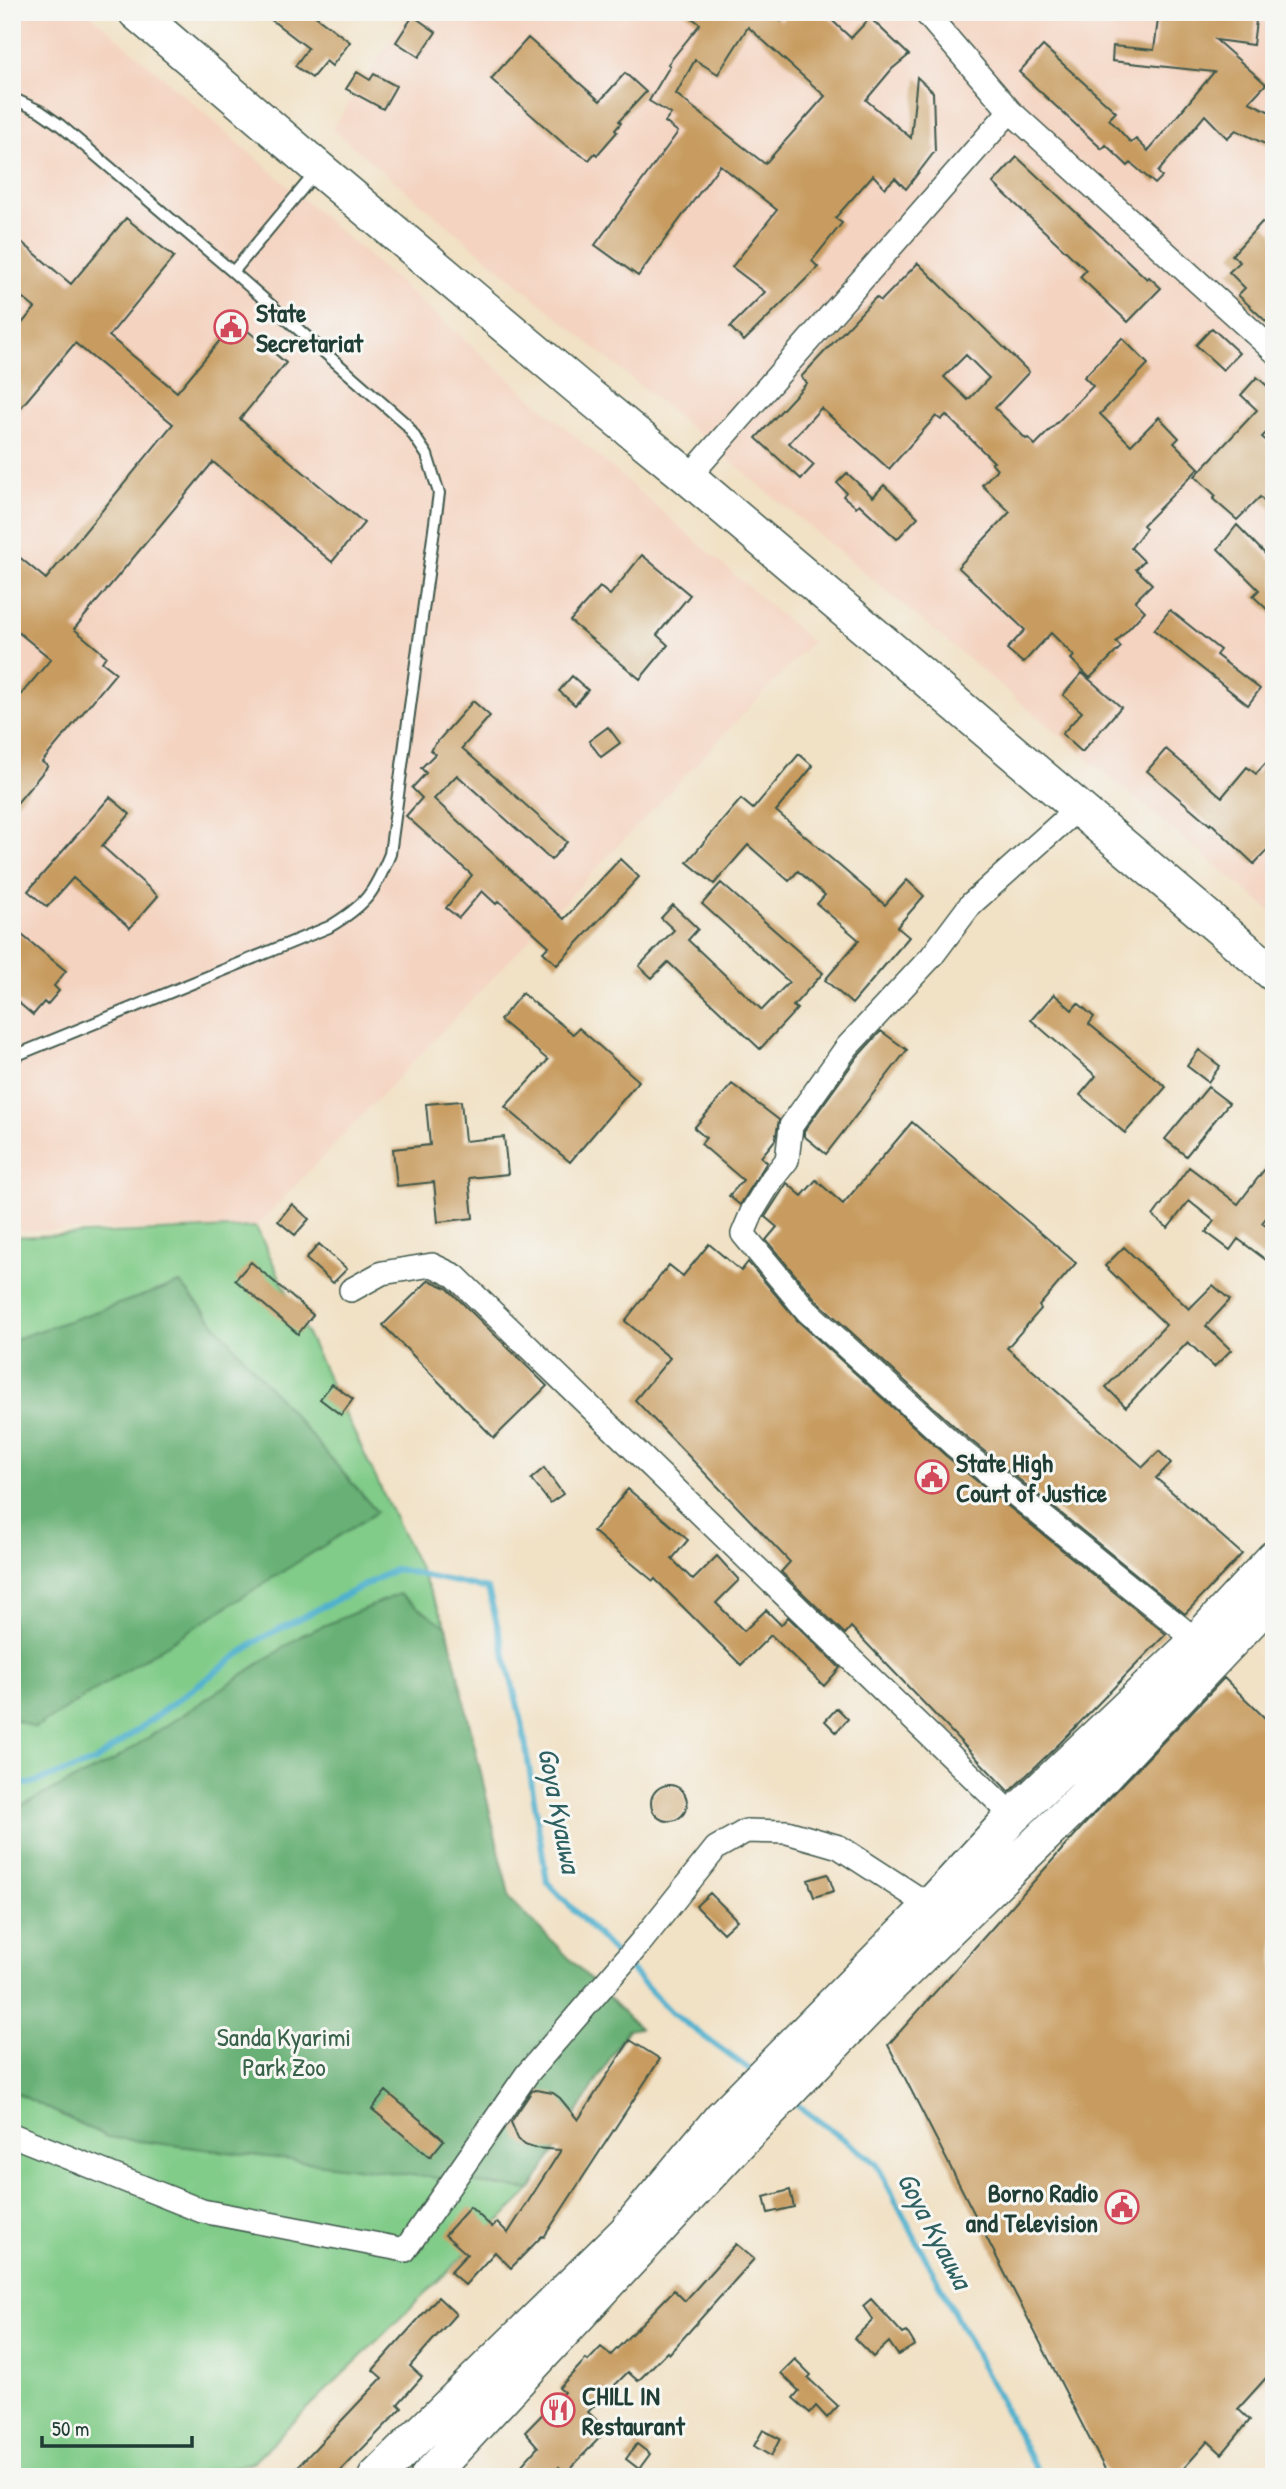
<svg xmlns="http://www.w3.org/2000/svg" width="1286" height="2489" viewBox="0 0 1286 2489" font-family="'Patrick Hand',sans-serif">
	<rect width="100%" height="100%" fill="#f6f6f2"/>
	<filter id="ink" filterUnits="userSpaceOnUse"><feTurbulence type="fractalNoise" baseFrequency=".0143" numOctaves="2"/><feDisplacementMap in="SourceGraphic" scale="14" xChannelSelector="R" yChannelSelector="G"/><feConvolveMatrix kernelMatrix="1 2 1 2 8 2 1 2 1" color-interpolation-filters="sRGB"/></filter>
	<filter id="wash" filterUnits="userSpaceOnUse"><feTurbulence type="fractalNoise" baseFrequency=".00686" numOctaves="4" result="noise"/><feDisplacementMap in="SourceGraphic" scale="28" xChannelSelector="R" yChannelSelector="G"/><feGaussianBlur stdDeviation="1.57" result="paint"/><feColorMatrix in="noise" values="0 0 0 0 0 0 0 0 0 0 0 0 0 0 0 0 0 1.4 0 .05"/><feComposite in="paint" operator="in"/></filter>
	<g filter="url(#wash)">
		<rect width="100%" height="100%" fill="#f1e1c5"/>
		<path fill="#f4d3c0" d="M12,12H88L812,642L256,1227L12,1231Z
			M410,12H1274V914L332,129Z"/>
		<path fill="#81cc89" stroke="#50845e" stroke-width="2" d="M256,1227L447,1627L510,1899L627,2030L531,2190L253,2462L191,2477H12V1237Z"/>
		<path fill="#68b075" stroke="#447654" stroke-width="2" d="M180,1283L377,1512L35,1728L12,1718V1340Z
			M399,1594L447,1627L510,1899L639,2028L627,2030L531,2190L107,2137L12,2091V1810L113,1761L304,1634Z"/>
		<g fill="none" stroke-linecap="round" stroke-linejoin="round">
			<path stroke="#50b1ce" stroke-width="6" d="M12,1783L29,1784L94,1762L260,1639L396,1569L488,1589L522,1722L547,1882L672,2013L751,2071
				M793,2102L876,2163L1040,2477"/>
		</g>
		<g id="blocks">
			<path fill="#c89c60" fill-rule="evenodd" d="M261,12H310L350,42L332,66L326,61L312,78L295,66L308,48Z
				M684,12H771L781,21L789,12H823L851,38L870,18L909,55L892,69L866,100L911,138L917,77L933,92L935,151L906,189L895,178L885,188L873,175L835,218L842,223L812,261L818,267L744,341L730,327L765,292L732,267L777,210L720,165L638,276L595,245L678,132L665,122L671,114L649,101L670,66L668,64L700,24ZM748,27L825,96L765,164L676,94L695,60L718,74Z
				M1159,12H1257L1253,45L1216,40L1266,84L1249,102L1274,114V136L1269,146L1236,130L1227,138L1205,115L1158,172L1162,177L1155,184L1131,163L1128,166L1106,145L1102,149L1019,72L1043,46L1116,112L1109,119L1131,143L1136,139L1148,151L1214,72L1112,61L1113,46L1154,50Z
				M413,16L436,32L419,57L396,42Z
				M528,38L600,101L625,73L646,92L619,121L621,123L615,130L617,132L597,155L595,153L589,160L564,144L491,79Z
				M357,72L370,80L374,74L396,86L383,109L346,89Z
				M1017,157L1147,279L1149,277L1161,288L1128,322L1080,277L1086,270L993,183Z
				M126,218L174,257L109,336L177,392L236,321L286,363L240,419L364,523L332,562L213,462L74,629L106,656L102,662L116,673L42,762L48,766L12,809V705L51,659L12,627V551L46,579L173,424L75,343L12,418V335L35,308L12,289V234L71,284Z
				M1262,222L1274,233V329L1238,295L1245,288L1229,272L1240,262L1232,255Z
				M918,263L1029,372L995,408L1026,439L1028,438L1035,445L1093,386L1084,377L1122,338L1148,364L1100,414L1131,445L1159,417L1179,438L1174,443L1199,468L1143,525L1146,528L1131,548L1144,561L1136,569L1152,584L1135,601L1145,611L1116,642L1121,647L1090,678L1071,659L1074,656L1051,633L1023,663L1007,649L1025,630L958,567L1010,512L982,485L997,469L992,463L994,462L946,415L941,420L936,416L889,469L821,408L789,443L814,465L801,479L756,438L807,383L801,377L814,363L876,297L881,301ZM966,355L989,378L968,400L944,377Z
				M1212,328L1239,353L1223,370L1196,345Z
				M1257,377L1274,392V425L1262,437L1274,448V512L1260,497L1237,520L1213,499L1216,496L1195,476L1257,410L1241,395Z
				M847,473L873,497L884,485L918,517L897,539L859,504L856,507L843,496L846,492L837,483Z
				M1237,525L1274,563V616L1253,596L1259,590L1218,549Z
				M642,555L690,595L657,635L668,645L640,679L570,621L600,587L610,595Z
				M1170,610L1220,650L1216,655L1260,689L1248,705L1154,630Z
				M1082,673L1121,707L1082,752L1062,734L1082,712L1063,695Z
				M572,676L588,690L575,705L559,691Z
				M473,701L490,716L462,748L567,842L551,860L457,775L434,799L564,919L620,859L639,877L557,965L543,952L549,946L499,901L496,904L482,891L459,918L446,908L472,875L406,816L422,798L412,788L426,773L421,768L435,754L430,750Z
				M608,727L620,743L601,757L589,741Z
				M1166,749L1222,797L1247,767L1256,774L1274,754V843L1254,864L1211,823L1210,825L1147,771Z
				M799,754L813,766L776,811L885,905L907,880L924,896L897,927L909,937L852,1004L825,980L859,940L817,904L825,895L798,871L789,881L748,845L714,884L687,862L741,799L753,809Z
				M110,797L130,814L102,846L158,896L130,928L73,878L47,907L28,891Z
				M721,883L823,973L793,1006L797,1009L760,1049L668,962L652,978L639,966L674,930L661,918L673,905L698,929L688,940L762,1010L789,982L702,904Z
				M12,927L66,971L54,986L59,991L47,1005L44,1002L33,1015L12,997Z
				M522,993L573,1034L579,1028L639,1081L570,1162L505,1107L548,1060L500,1020Z
				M1054,994L1072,1010L1078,1003L1094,1017L1089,1024L1166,1087L1125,1133L1080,1095L1096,1076L1031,1020Z
				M881,1031L907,1050L826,1154L804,1136V1131L858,1056Z
				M1199,1050L1220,1066L1208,1082L1187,1066Z
				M732,1084L779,1120L775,1140L761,1157L767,1162L740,1205L729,1196L743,1180L701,1144L706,1138L694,1128Z
				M1208,1087L1229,1103L1186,1156L1165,1139Z
				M461,1101L465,1141L504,1137L508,1174L469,1178L473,1218L438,1222L434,1182L397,1186L393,1149L430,1145L426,1104Z
				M912,1122L1076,1263L1039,1306L1041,1309L1007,1348L1143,1467L1159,1451L1171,1463L1156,1478L1242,1554L1185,1614L963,1434L817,1301L766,1240L777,1227L765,1217L787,1183L802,1196L816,1180L843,1204Z
				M1274,1157V1208L1262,1223L1274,1232V1266L1238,1239L1230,1250L1206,1232L1214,1221L1189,1201L1168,1228L1153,1216L1189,1167L1238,1204Z
				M292,1204L309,1219L295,1235L278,1221Z
				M319,1244L347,1269L333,1283L306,1259Z
				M709,1244L741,1271L748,1262L798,1321L945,1455L1166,1634L1060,1743L1009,1792L851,1627L845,1634L781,1572L790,1562L635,1400L670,1358L625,1321L669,1265L683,1276Z
				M1124,1247L1189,1309L1213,1285L1230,1300L1206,1326L1231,1350L1214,1367L1188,1342L1126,1407L1106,1387L1166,1325L1105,1266Z
				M251,1262L313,1315L298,1334L235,1280Z
				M429,1280L447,1288L547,1386L494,1438L383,1325Z
				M332,1384L353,1399L341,1415L320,1399Z
				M544,1468L563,1494L550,1503L531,1479Z
				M628,1489L688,1540L672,1559L693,1580L717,1556L739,1580L716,1603L744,1631L766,1610L781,1625L788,1617L840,1668L824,1686L771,1635L741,1665L655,1579L653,1581L593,1531Z
				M1224,1678L1274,1727V2369L1238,2409L1250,2420L1222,2454L1208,2441L1176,2477H1109L888,2045L1082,1827Z
				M837,1708L848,1719L836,1732L825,1721Z
				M651 1803a18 18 0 1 1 36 0a18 18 0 1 1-36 0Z
				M828,1874L834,1891L814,1897L808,1880Z
				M710,1893L737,1920L723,1933L696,1906Z
				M630,2040L660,2059L544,2237L542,2236L511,2268L495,2252L465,2285L450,2272L467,2254L445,2235L470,2207L492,2227L497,2222L508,2233L561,2150L534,2148L525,2145L518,2139L511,2122L532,2091L536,2090L553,2093L560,2098L578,2120Z
				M386,2091L444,2140L430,2157L372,2109Z
				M790,2190L794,2207L768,2213L764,2197Z
				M736,2244L754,2259L669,2354L667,2352L638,2381L628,2372L588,2412L607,2430L566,2473L559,2467L550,2477H511L538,2447L525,2432L564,2392L559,2388L586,2359L588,2361L601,2347L611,2355L674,2290L685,2301Z
				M438,2297L456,2314L410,2366L422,2377L398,2404L402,2408L335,2477H288L382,2378L373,2370Z
				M871,2299L903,2334L907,2332L915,2345L898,2355L889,2342L873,2357L854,2338L873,2320L863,2306Z
				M795,2359L811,2375L808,2378L838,2406L827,2418L816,2406L810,2413L793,2398L799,2391L781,2373Z
				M763,2430L780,2439L771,2456L754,2446Z
				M637,2444L650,2454L639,2469L626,2459Z"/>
		</g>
	</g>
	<g filter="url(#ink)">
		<use href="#blocks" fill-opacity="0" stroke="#3e564a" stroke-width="2"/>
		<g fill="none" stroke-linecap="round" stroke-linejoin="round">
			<defs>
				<path id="service" d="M12,98L40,111L60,125L233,272L406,424L427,455L439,493L390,854C374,893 366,905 329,927L12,1057
					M233,272L317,171"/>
				<path id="minor" d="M925,12L1010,111L1274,351
					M701,463L1010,111
					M1077,809L971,904L932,956L847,1047L791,1126L787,1160L772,1179L753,1210L743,1234L807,1311L954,1445L1197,1641
					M351,1290L382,1273L432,1265L455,1276L1013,1816
					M12,2135L202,2211L405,2250L527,2074L640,1943L716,1848L746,1831L787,1832L839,1847L930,1906"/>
				<path id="primary" d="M136,12L319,169L578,387L688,477L1274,974
					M376,2477L626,2232L722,2117L930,1906L1013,1816L1197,1641L1274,1558
					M428,2477L743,2138L886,1990L1083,1798L1274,1596"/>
			</defs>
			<use href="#service" stroke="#3e564a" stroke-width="14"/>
			<use href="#minor" stroke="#3e564a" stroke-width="26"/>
			<use href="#primary" stroke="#3e564a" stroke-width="38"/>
			<use href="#service" stroke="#fff" stroke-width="10"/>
			<use href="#minor" stroke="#fff" stroke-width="23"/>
			<use href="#primary" stroke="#fff" stroke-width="35"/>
		</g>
	</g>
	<defs>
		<symbol id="civic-ring" viewBox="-11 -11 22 22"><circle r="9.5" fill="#f6f6f2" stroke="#d1495b" stroke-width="1.5"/><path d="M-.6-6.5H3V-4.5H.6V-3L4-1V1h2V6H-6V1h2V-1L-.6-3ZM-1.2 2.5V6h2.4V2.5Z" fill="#d1495b"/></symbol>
		<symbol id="restaurant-ring" viewBox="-11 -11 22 22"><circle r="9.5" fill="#f6f6f2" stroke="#d1495b" stroke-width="1.5"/><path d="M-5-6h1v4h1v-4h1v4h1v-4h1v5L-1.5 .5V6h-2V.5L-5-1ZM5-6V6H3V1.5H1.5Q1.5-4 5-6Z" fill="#d1495b"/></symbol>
	</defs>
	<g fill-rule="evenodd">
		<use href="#civic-ring" x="212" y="308" width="38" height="38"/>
		<use href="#civic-ring" x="913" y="1458" width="38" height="38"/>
		<use href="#civic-ring" x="1103" y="2188" width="38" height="38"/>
		<use href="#restaurant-ring" x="539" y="2391" width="38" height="38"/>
	</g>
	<g text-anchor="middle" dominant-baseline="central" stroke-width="6" stroke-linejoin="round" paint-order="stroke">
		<g font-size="26" font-weight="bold" fill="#1f3d34" stroke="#f6f6f2" text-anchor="start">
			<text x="256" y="312">State<tspan x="256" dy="30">Secretariat</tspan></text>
			<text x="956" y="1462">State High<tspan x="956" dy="30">Court of Justice</tspan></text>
			<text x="1098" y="2192" text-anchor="end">Borno Radio<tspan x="1098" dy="30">and Television</tspan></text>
			<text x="582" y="2395">CHILL IN<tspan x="582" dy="30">Restaurant</tspan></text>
		</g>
		<g font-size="26" fill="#386149" stroke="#f6f6f2">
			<text x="284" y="2036">Sanda Kyarimi<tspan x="284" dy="30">Park Zoo</tspan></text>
		</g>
		<g font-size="28" font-style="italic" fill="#2e6062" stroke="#f6f6f2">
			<text transform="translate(560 1810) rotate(79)">Goya Kyauwa</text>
			<text transform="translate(935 2230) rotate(62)">Goya Kyauwa</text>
		</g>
	</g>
	<rect width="1286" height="2489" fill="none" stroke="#f6f6f2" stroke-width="42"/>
	<path d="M42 2436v10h150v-10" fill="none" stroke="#1f3d34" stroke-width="3.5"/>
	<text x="52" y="2436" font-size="21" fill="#1f3d34" stroke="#f6f6f2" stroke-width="5" paint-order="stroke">50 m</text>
</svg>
